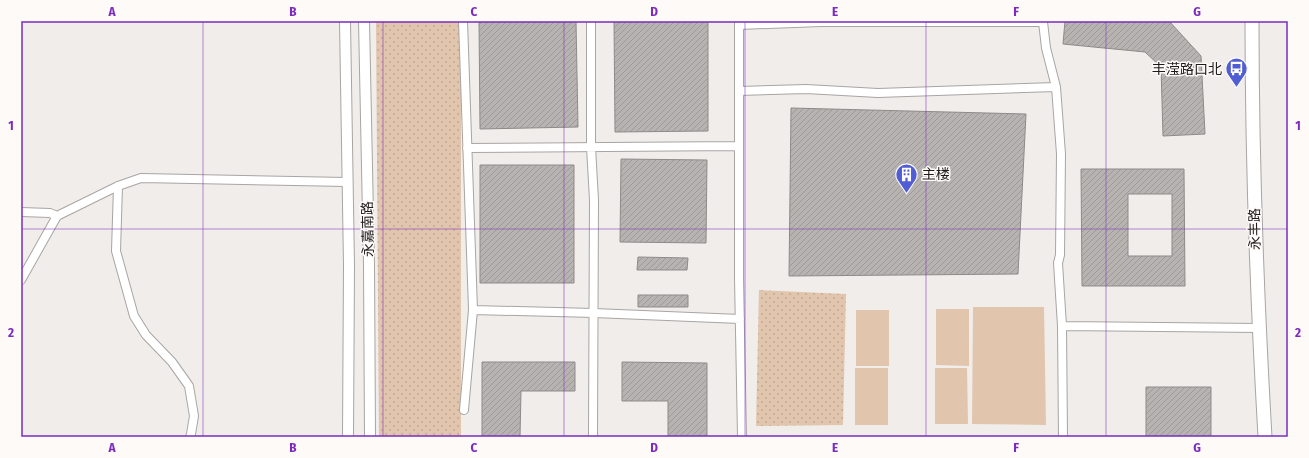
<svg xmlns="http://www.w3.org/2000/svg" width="1309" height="458" viewBox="0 0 1309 458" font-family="'Fira Sans Condensed','Noto Sans SC',sans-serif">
	<defs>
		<pattern id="park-dots" width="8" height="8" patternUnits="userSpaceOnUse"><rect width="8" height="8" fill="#e2c5ad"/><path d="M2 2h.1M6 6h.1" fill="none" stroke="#c1a994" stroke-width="1.8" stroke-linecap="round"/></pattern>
		<pattern id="building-hatch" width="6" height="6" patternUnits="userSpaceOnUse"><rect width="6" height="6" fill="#b6b3b1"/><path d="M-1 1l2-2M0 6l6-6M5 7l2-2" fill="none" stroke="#9c9998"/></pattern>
	</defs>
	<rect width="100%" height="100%" fill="#f0edeb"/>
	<path fill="url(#park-dots)" d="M376,21H461V437H379Z
		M759,290L846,294L843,425L756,426Z"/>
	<path fill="#e2c5ad" d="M973,307H1044L1046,425L972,424Z
		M936,309H969V366L936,365Z
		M856,310H889V366H856Z
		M855,368H888V425H855Z
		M935,368H967L968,424H935Z"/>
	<path fill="url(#building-hatch)" stroke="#8d8b89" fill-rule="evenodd" d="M479,21H576L578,127L480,129Z
		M614,21H708V131L615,132Z
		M1065,21H1169L1201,56L1205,134L1163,136L1161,67L1145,52L1063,44Z
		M791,108L1026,114L1018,274L789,276Z
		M621,159L707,160L706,243L620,242Z
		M480,165H574V283H480Z
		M1081,169H1184L1185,286H1082ZM1128,194H1172V256H1128Z
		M638,257L688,258L687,270H637Z
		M638,295H688V307H638Z
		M482,362H575V391H521L520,437H482Z
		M622,362L707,363V437H668V401H622Z
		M1146,387H1211V437H1146Z"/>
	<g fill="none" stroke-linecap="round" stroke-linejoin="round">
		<defs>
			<path id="minor" d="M463,21L473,310L464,410
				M591,21V147L594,200L593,437
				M739,21V278L742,437
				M739,25L821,22H1043L1046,48L1056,87L1061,154L1060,255L1058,263L1062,326L1063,437
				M739,91L806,89L878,93L1056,87
				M467,148L739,146
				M118,186L116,251L134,316L146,335L172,362L189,386L194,416L191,434L190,437
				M21,212L50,213L57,216L118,186L141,178L347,182
				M21,280L57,216
				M473,310L594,313L740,319
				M1062,326L1259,328"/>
			<path id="tertiary" d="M345,21L349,265L348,437
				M364,21L369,264L370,437"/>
			<path id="primary" d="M1252,21C1252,160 1257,298 1265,437"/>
		</defs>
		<use href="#minor" stroke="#a8a5a3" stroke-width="10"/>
		<use href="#tertiary" stroke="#a8a5a3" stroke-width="12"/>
		<use href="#primary" stroke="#a8a5a3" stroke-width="15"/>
		<use href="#minor" stroke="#fff" stroke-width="8"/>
		<use href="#tertiary" stroke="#fff" stroke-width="10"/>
		<use href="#primary" stroke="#fff" stroke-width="13"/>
	</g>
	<path fill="none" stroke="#7b2cbf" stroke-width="1" stroke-opacity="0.55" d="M203,21V437M383,21V437M564,21V437M745,21V437M926,21V437M1106,21V437M21,229H1288"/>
	<defs>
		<symbol id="bus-pin" viewBox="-11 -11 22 30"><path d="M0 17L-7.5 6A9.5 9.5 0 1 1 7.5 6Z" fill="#505dd3" stroke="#fdfaf8"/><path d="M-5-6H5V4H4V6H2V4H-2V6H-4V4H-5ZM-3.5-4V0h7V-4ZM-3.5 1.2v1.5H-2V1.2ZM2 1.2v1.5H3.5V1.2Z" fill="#fff"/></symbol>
		<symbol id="building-pin" viewBox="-11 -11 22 30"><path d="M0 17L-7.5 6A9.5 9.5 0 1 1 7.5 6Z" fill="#505dd3" stroke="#fdfaf8"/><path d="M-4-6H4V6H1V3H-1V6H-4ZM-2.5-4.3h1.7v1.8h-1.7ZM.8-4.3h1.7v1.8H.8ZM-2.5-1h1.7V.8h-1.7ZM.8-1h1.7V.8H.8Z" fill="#fff"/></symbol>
	</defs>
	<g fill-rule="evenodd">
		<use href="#bus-pin" x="1224" y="56" width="25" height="34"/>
		<use href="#building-pin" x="894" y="162" width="25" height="34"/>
	</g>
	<g text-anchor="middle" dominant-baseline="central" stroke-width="3" stroke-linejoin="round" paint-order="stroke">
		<g font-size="14" fill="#1d1c1b" stroke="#fdfaf8" text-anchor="end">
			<text x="1222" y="69">丰滢路口北</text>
			<text x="922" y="174" text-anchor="start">主楼</text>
		</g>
		<g font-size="14" fill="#1d1c1b" stroke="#fdfaf8">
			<text transform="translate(368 229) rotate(-91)">永嘉南路</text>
			<text transform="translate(1255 229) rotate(-91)">永丰路</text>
		</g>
	</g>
	<rect width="1309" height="458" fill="none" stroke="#fdfaf8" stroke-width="44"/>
	<rect x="22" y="22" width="1265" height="414" fill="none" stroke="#7b2cbf" stroke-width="1.5"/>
	<g font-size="13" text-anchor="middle" font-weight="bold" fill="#7b2cbf">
		<text x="112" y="16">A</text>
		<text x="293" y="16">B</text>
		<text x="474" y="16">C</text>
		<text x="654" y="16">D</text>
		<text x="835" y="16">E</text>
		<text x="1016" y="16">F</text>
		<text x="1197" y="16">G</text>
		<text x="11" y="130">1</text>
		<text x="1298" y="130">1</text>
		<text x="11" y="337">2</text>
		<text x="1298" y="337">2</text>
		<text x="112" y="452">A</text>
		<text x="293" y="452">B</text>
		<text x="474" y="452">C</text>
		<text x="654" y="452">D</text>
		<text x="835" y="452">E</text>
		<text x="1016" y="452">F</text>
		<text x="1197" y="452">G</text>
	</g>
</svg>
